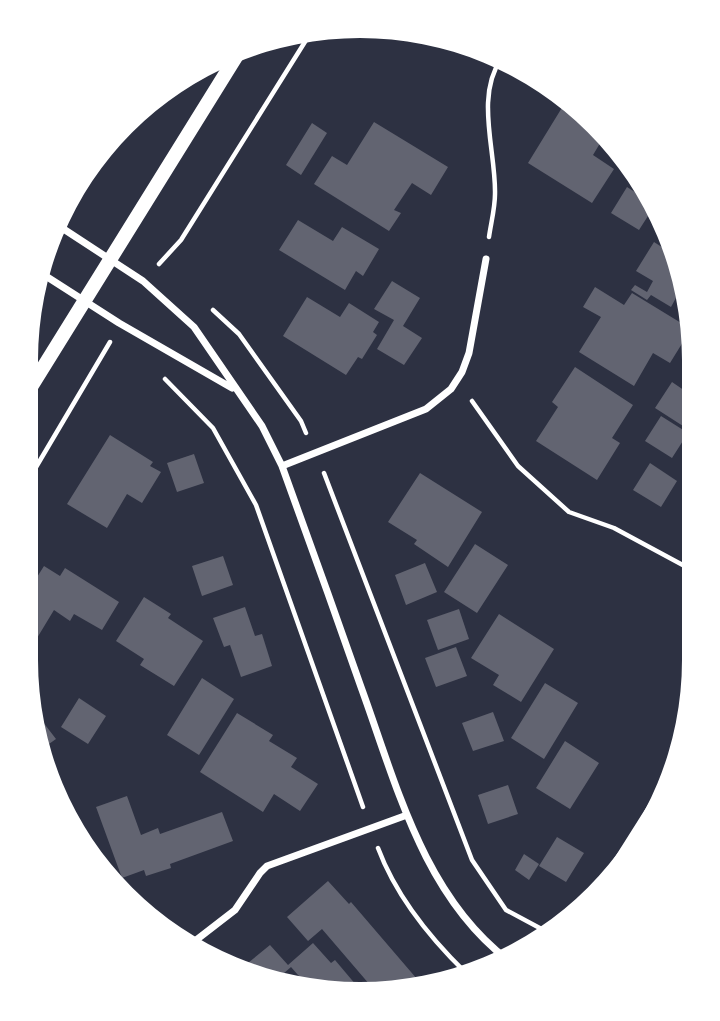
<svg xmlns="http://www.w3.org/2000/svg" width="720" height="1021" viewBox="0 0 720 1021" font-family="'Golos Text',sans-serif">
	<rect width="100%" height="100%" fill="#2d3142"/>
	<path fill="#626471" d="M563,106L605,135L593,155L614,169L592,203L528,163Z
		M374,122L448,167L431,195L412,183L394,210L401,213L389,231L314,184L332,156L347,165Z
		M312,123L327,133L301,175L286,165Z
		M627,187L655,205L639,230L611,213Z
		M298,220L333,241L342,227L379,249L363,276L356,271L345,290L279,250Z
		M654,242L668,251L670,248L687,302L677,296L671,307L651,295L647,300L631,290L635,285L647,292L653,281L636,271Z
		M392,281L420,298L403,326L422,338L404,365L377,349L394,320L374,309Z
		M595,287L624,305L632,293L691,329L670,363L653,353L634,386L579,352L601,317L583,307Z
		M307,297L340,317L349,303L379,322L373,332L377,335L362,359L358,357L346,375L283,336Z
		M575,367L633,405L612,438L620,443L597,480L536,441L558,407L552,402Z
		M672,382L691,395V413L683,426L655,408Z
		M661,416L688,433L672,458L645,441Z
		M110,435L153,462L150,466L161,472L142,503L127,494L107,528L67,504Z
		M194,454L204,483L177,492L167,463Z
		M650,463L677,481L661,507L633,490Z
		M420,473L482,512L448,567L414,544L417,540L388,522Z
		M475,544L508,565L477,613L444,592Z
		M223,556L233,585L202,596L192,566Z
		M425,563L437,592L406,605L395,575Z
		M44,566L60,576L65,568L119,602L102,630L74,614L70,621L54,610L31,648L27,645V593Z
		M144,597L171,614L168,618L203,641L174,686L140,665L144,659L116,641Z
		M245,607L255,636L262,634L272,666L241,677L230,645L224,647L213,618Z
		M459,609L469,639L438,650L427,620Z
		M499,614L554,649L521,702L493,685L499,675L471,658Z
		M456,647L467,676L436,687L425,658Z
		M202,678L234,699L199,755L167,735Z
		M545,683L578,703L544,759L511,738Z
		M79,698L106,716L88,744L61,727Z
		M33,709L56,739L39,751L38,748Z
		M493,712L504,741L473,751L462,723Z
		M237,713L273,735L269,741L297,758L291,767L318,784L300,811L274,794L263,812L200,772Z
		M565,741L599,763L570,809L536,788Z
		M508,785L518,814L488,824L478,795Z
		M127,796L141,835L158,828L160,834L222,812L233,841L170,864L171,868L146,876L144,870L122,878L96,807Z
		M557,837L584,853L566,882L539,866Z
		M524,854L539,864L529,880L515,870Z
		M328,881L349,904L351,902L423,986L404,992H376L322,929L308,941L287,917Z
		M313,943L331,963L335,960L362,992L312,991L291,967L275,981L249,974L243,967L270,945L288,965Z"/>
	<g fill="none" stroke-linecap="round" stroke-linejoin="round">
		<path stroke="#fff" stroke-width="4.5" d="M489,237C491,223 495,208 495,194C496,151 475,97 501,59
			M159,264L181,240L308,37
			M213,310L239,334L301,421L306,433
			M165,379L213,428L256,505L363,807
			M472,401L518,466L569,512L614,528L692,570
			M324,473L472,860L506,910L549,933
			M29,479L110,342
			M693,619L686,660L693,673
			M378,848C396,896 430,938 466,973"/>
		<path stroke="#fff" stroke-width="7" d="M59,226L143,281L194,327L262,426L282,466C309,540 335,613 361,687C396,783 423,895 508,960
			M41,273L119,323L232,388
			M282,466L426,409L451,389L462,372L469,353L486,259
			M607,876L655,800
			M191,944L235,910L260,873L267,866L407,815"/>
		<path stroke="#fff" stroke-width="14" d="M31,387L239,52"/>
	</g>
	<path d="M0 0H720V1021H0ZM360 38H360A322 322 0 0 1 682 360V660A322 322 0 0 1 360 982H360A322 322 0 0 1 38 660V360A322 322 0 0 1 360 38Z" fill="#fff" fill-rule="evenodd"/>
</svg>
